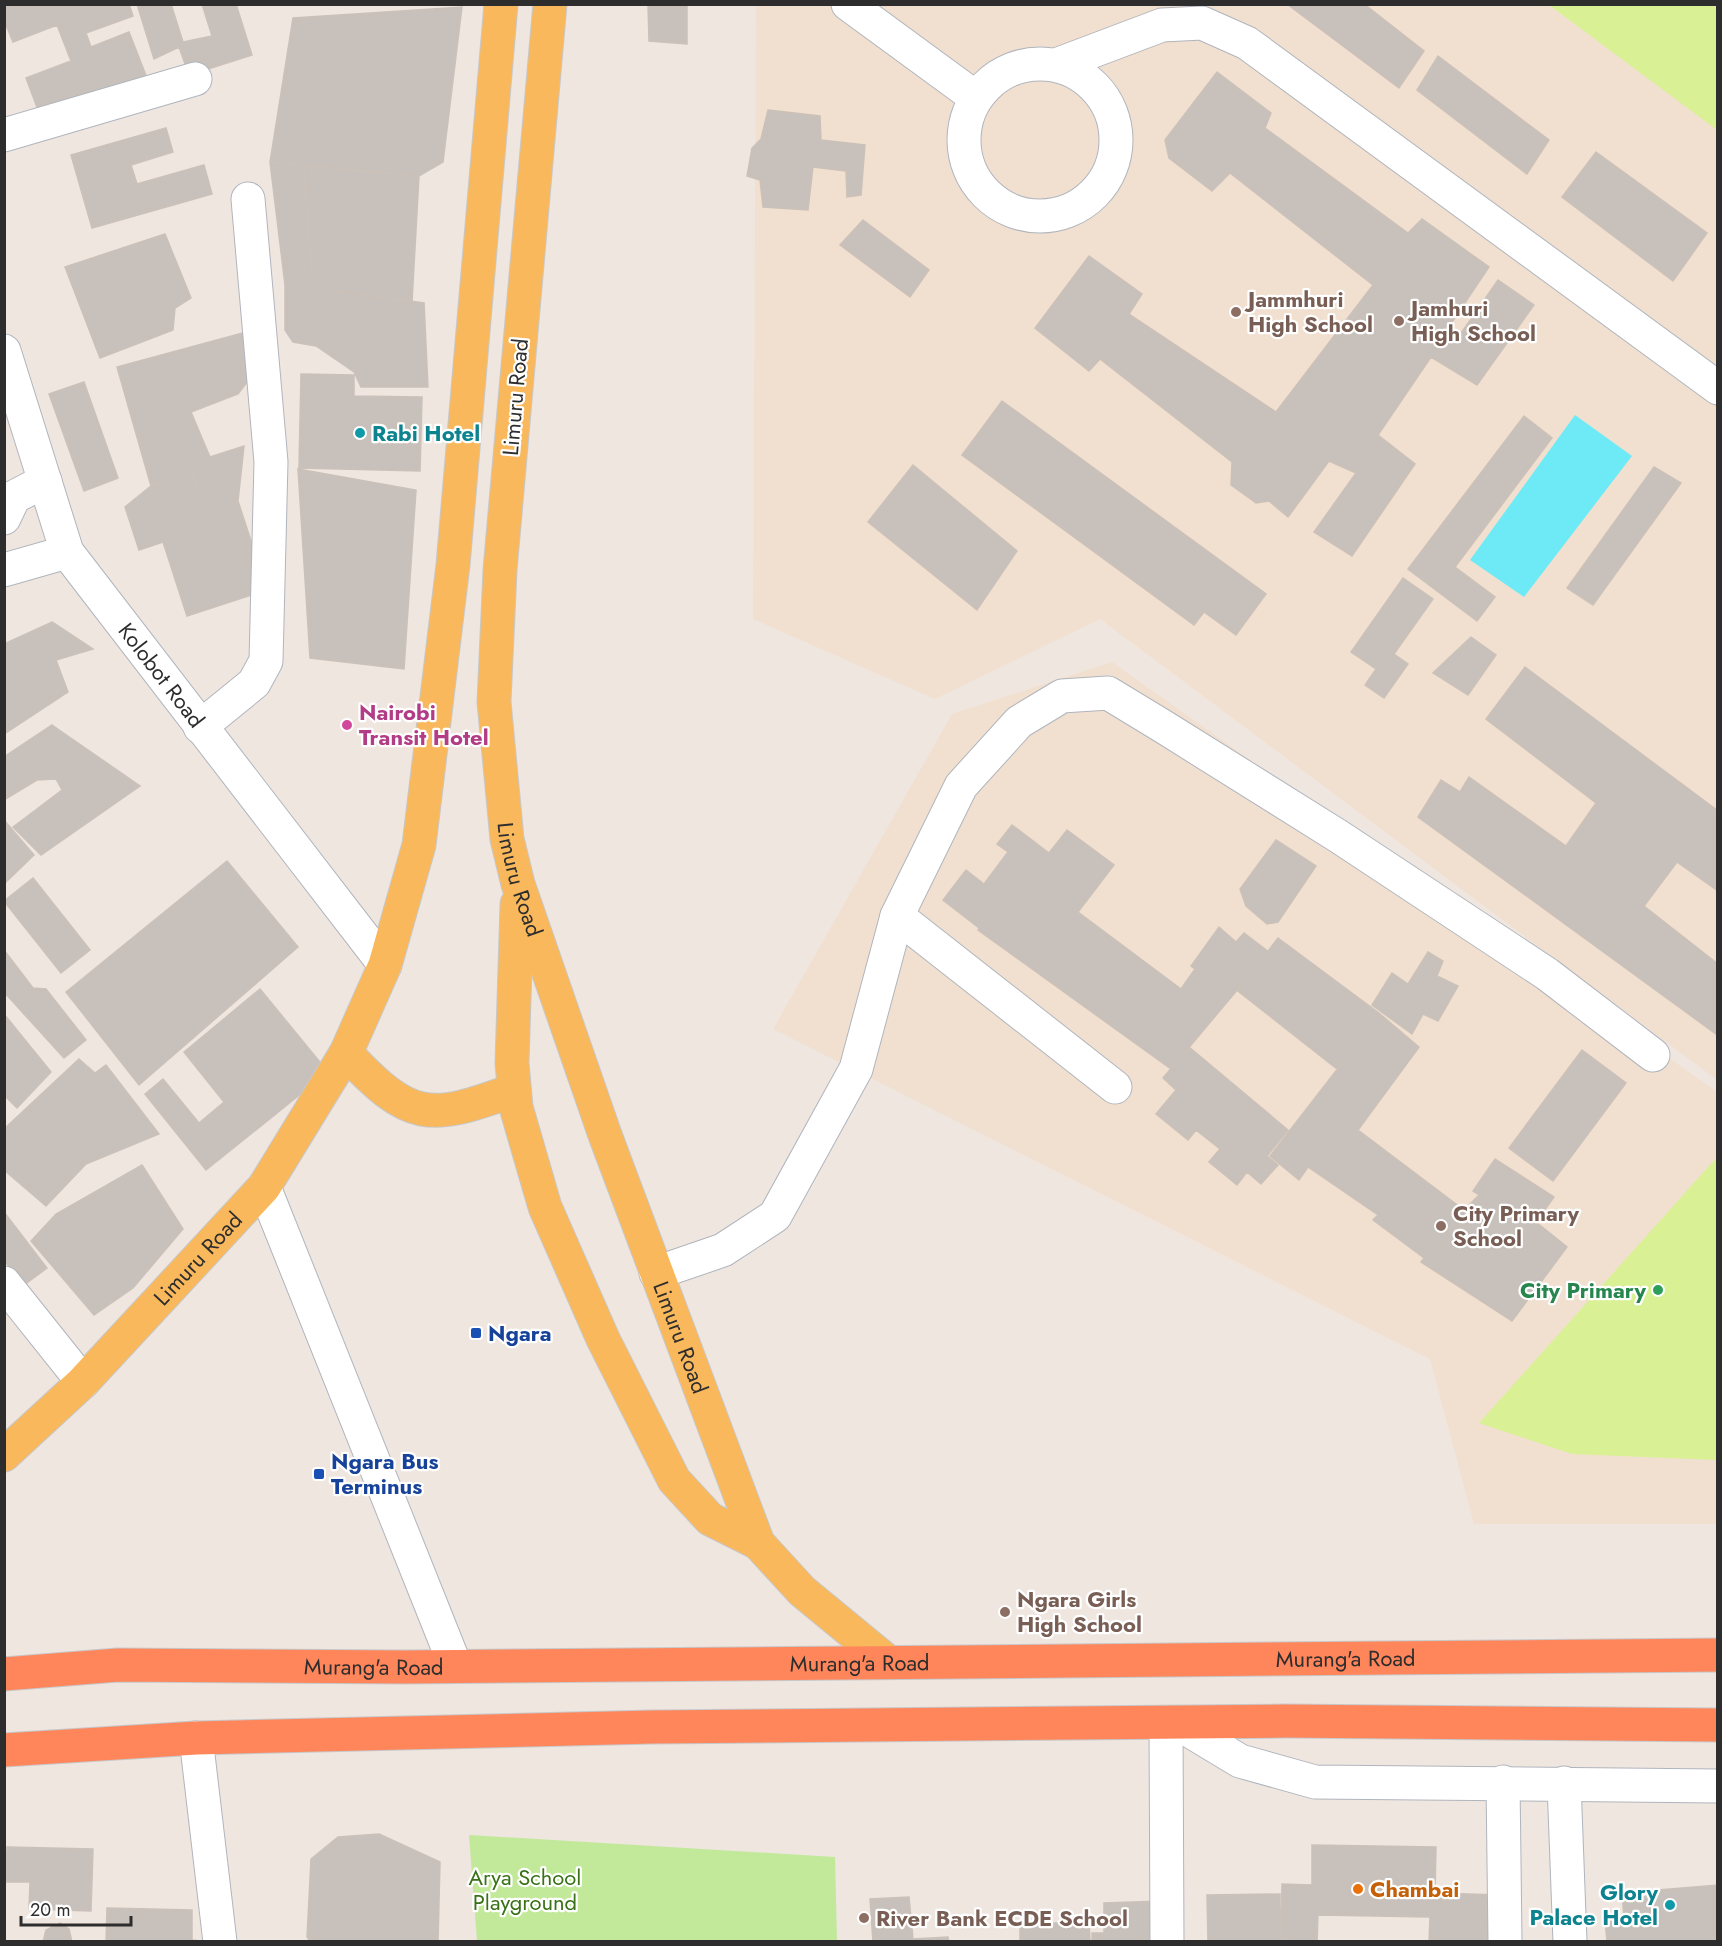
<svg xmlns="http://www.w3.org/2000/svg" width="1722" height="1946" viewBox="0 0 1722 1946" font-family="Jost,sans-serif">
	<rect width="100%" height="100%" fill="#efe6e0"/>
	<path fill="#f1e0cf" d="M756,5H1717V1080L1100,619L935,699L753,619Z
		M1112,662L1717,1092V1524H1474L1430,1359L773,1029L952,714Z"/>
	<path fill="#c2e89a" d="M469,1835L835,1857L837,1941H477Z"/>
	<path fill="#d9f095" d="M1549,5H1717V130Z
		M1717,1157V1460L1572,1454L1479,1423Z"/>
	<path fill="#6eeaf6" d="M1575,415L1632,456L1524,597L1470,560Z"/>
	<path fill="#c8c1bb" stroke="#cbc1b9" stroke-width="1.5" d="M4,4H129L133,16L86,33L91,47L129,32L147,78L41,118L26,78L71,61L57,25L13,42L4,20Z
		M137,4H171L183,42L212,36L202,4H236L252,55L189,75L179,47L154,59Z
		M648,4H687V44L649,41Z
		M1287,4H1364L1424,51L1399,88Z
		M462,7L443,162L419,176L270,162L293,18Z
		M1438,56L1549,140L1527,174L1417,90Z
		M1217,72L1271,113L1265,128L1408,233L1422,219L1489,267L1444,334L1455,342L1498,280L1534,305L1477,385L1431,357L1378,435L1415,464L1352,556L1314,532L1356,473L1329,461L1288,517L1269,501L1256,503L1231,485L1232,462L1100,359L1089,371L1035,328L1089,256L1142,294L1129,314L1276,412L1373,285L1230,173L1212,191L1169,158L1165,140Z
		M768,110L820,116L821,140L865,145L861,195L847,197L846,171L813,167L808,210L763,207L760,180L747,176L752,148L761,139Z
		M166,128L173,152L131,165L137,184L204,165L212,194L92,228L71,155Z
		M1596,152L1707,233L1673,281L1562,197Z
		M270,162L303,165L313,288L424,303L428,387H361L354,372L316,346L293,342L285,330V285Z
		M304,166L419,176L412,302L313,288Z
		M863,220L929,270L910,297L840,245Z
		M165,234L191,298L175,308L173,330L100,358L65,267Z
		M250,331L248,381L238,394L191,412L210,457L244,446L238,501L204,511L192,473L151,486L117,367Z
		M301,374L354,375V396L422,397L420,471L299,468Z
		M84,382L118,478L84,491L49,394Z
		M1002,401L1266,594L1236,635L1204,612L1194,625L962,455Z
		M1524,416L1552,438L1455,567L1495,597L1477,621L1408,569Z
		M913,465L1017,551L977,610L868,522Z
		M1654,467L1681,483L1593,605L1567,588Z
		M298,469L416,490L404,669L310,658Z
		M192,473L204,511L238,501L267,590L187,616L163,542L139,550L125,507L151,486Z
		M1403,578L1433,599L1394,654L1408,664L1384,698L1365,685L1376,669L1351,652Z
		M52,622L93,649L56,660L68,692L4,734V644Z
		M1471,637L1496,655L1468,695L1433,673Z
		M1525,667L1718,811V891L1677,862L1644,906L1718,964L1716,1034L1418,817L1441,780L1460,792L1469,777L1566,846L1596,803L1486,719Z
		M52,725L140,786L41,855L13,827L62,790L56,779L37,780L4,800V757Z
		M4,820L34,855L4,884Z
		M1012,825L1049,853L1067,830L1114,865L1078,912L1181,989L1195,969L1191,966L1219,927L1236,942L1244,933L1269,952L1171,1069L978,930L979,928L943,900L966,870L984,884L1008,852L997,844Z
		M1276,840L1316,866L1278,922L1267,924L1246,906L1240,889Z
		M227,861L298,947L139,1085L66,992Z
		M33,878L90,950L61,973L4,901Z
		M1278,938L1380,1014L1337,1069L1238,991Z
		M4,950L33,988L46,989L86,1040L64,1058L4,992Z
		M1428,952L1443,961L1437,976L1458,986L1438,1021L1423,1014L1412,1034L1372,1005L1392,973L1408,984Z
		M260,989L328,1072L206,1170L145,1094L163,1079L199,1123L224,1102L184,1052Z
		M4,1014L51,1072L17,1108L4,1095Z
		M1380,1014L1419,1047L1358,1130L1464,1210L1479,1195L1473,1191L1495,1159L1554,1197L1536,1222L1567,1247L1512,1321L1421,1262L1424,1258L1373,1220L1378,1215L1308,1167L1299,1180L1270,1156Z
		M1189,1047L1288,1130L1267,1156L1278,1165L1261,1184L1247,1172L1237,1185L1209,1162L1220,1149L1196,1130L1188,1140L1156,1114L1176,1090L1163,1078Z
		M1582,1050L1626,1083L1553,1181L1509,1148Z
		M79,1059L95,1073L106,1065L159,1134L86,1164L46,1206L4,1170V1129Z
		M142,1165L183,1229L133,1288L94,1315L31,1241L56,1214Z
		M4,1212L47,1268L24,1285L4,1260Z
		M379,1834L440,1862L438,1942H311L307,1937L311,1859L338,1837Z
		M1312,1845L1436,1847L1435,1893L1500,1895L1499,1942H1429L1430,1917L1318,1915L1317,1942H1281L1282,1884L1312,1885Z
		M7,1847L93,1849L91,1911L29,1909L30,1882H6Z
		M1718,1885V1942H1607L1605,1919L1624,1917L1622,1893Z
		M1280,1894V1942H1208L1207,1895Z
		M909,1897L913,1939L948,1937L949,1942H873L870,1899Z
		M1163,1901L1164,1942H1092V1933H1104V1903Z
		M107,1908L192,1910V1940L209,1942H106Z
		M1089,1922L1090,1942H1020V1924Z
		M60,1923L69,1929L72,1942H43L46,1930Z"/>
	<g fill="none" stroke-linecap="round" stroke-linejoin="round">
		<defs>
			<g id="minor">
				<path d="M848,4L975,97"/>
				<circle cx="1040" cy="140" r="76"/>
				<path d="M1056,65L1162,25L1202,23L1247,43L1718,388"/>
				<path d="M4,135L195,79"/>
				<path id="s1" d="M4,351L67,552L385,965"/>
				<path d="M4,518L14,497L45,481"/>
				<path d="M4,570L67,552"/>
				<path d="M200,727L254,683L266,661L271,462L248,199"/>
				<path d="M897,916L1115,1087"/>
				<path d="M264,1187L455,1665"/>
				<path d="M656,1273L723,1250L775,1216L856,1069L897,916L961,786L1019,722L1062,696L1108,693L1164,727L1338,836L1547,974L1653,1055"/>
				<path d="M4,1283L83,1382"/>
				<path d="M1166,1723L1167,1942"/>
				<path d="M1177,1723L1240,1761L1315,1782L1718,1786"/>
				<path d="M196,1738L220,1942"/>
				<path d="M1503,1782L1505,1942"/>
				<path d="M1564,1783L1570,1942"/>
			</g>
			<g id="major">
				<path id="s2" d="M550,4L500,570L494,702L507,839L518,884L605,1135L758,1543L802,1591L887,1661"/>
				<path d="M517,904L512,1063L516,1107L545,1207L603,1339L674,1480L710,1519L758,1543"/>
				<path d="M346,1053C410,1121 428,1122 514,1090"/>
				<path id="s3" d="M4,1455L83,1382L264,1187L346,1053L385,965L419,845L453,565L501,4"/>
			</g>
			<g id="highway">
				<path id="s4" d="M4,1674L118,1665L405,1667L1718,1655"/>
				<path d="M4,1750L196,1738L653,1727L1286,1721L1718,1725"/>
			</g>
		</defs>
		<use href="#minor" stroke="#b0b5bd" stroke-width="35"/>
		<use href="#major" stroke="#c8c8c8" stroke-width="35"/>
		<use href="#highway" stroke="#c8c8c8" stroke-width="35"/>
		<use href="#minor" stroke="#fff" stroke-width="33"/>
		<use href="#major" stroke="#f9b85b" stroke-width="33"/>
		<use href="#highway" stroke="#ff855b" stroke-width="33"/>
	</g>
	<g fill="#8d6e63" stroke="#fff" stroke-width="2">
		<circle cx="1236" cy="312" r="6"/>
		<circle cx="1399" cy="321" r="6"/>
		<circle cx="1441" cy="1226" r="6"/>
		<circle cx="1005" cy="1612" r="6"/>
		<circle cx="864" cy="1918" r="6"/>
	</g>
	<g fill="#0f9aa8" stroke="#fff" stroke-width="2">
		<circle cx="360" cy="433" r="6"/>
		<circle cx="1670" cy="1905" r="6"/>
	</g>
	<circle fill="#d1479c" stroke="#fff" stroke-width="2" cx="347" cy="725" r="6"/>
	<circle fill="#2e9e5b" stroke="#fff" stroke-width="2" cx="1658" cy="1290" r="6"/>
	<g fill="#1a4fb4" stroke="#fff" stroke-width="2">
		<rect x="470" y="1327" width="12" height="12" rx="3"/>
		<rect x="313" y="1468" width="12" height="12" rx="3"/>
	</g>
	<circle fill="#e8710a" stroke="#fff" stroke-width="2" cx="1358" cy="1889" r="6"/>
	<g text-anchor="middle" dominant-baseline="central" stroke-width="4.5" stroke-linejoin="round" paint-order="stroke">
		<g font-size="22" font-weight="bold" fill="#785e54" stroke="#fff" text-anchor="start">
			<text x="1248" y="299">Jammhuri<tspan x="1248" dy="25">High School</tspan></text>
			<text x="1411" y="308">Jamhuri<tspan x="1411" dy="25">High School</tspan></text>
			<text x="1453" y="1213">City Primary<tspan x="1453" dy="25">School</tspan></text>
			<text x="1017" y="1599">Ngara Girls<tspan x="1017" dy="25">High School</tspan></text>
			<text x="876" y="1918">River Bank ECDE School</text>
		</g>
		<g font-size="22" fill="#2d2d2d" stroke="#fff">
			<text transform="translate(515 397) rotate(-85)">Limuru Road</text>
			<text stroke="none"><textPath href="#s1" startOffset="366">Kolobot Road</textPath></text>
			<text stroke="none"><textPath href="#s2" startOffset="880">Limuru Road</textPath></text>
			<text stroke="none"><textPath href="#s3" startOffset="276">Limuru Road</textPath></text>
			<text stroke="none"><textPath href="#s2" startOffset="1366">Limuru Road</textPath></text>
			<text stroke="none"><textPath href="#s4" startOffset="1342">Murang'a Road</textPath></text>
			<text stroke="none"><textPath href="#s4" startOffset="856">Murang'a Road</textPath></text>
			<text stroke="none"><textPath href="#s4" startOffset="370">Murang'a Road</textPath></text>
		</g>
		<g font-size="22" font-weight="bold" fill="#0d838f" stroke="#fff" text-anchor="start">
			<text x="372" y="433">Rabi Hotel</text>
			<text x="1658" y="1892" text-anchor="end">Glory<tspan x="1658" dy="25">Palace Hotel</tspan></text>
		</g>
		<g font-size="22" font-weight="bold" fill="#b23c85" stroke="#fff" text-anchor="start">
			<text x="359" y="712">Nairobi<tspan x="359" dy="25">Transit Hotel</tspan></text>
		</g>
		<g font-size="22" font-weight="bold" fill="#27864d" stroke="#fff" text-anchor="end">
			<text x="1646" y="1290">City Primary</text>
		</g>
		<g font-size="22" font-weight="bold" fill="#164399" stroke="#fff" text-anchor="start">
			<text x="488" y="1333">Ngara</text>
			<text x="331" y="1461">Ngara Bus<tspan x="331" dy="25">Terminus</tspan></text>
		</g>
		<g font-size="22" fill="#397117" stroke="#fff">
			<text x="525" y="1877">Arya School<tspan x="525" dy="25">Playground</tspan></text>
		</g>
		<g font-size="22" font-weight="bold" fill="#c56008" stroke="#fff" text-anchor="start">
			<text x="1370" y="1889">Chambai</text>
		</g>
	</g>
	<rect width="1722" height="1946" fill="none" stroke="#2d2d2d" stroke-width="12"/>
	<path d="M21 1916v9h110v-9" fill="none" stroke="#2d2d2d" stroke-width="3"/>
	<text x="30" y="1916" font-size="18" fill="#2d2d2d" stroke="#ffffff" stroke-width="4.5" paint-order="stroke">20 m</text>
</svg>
